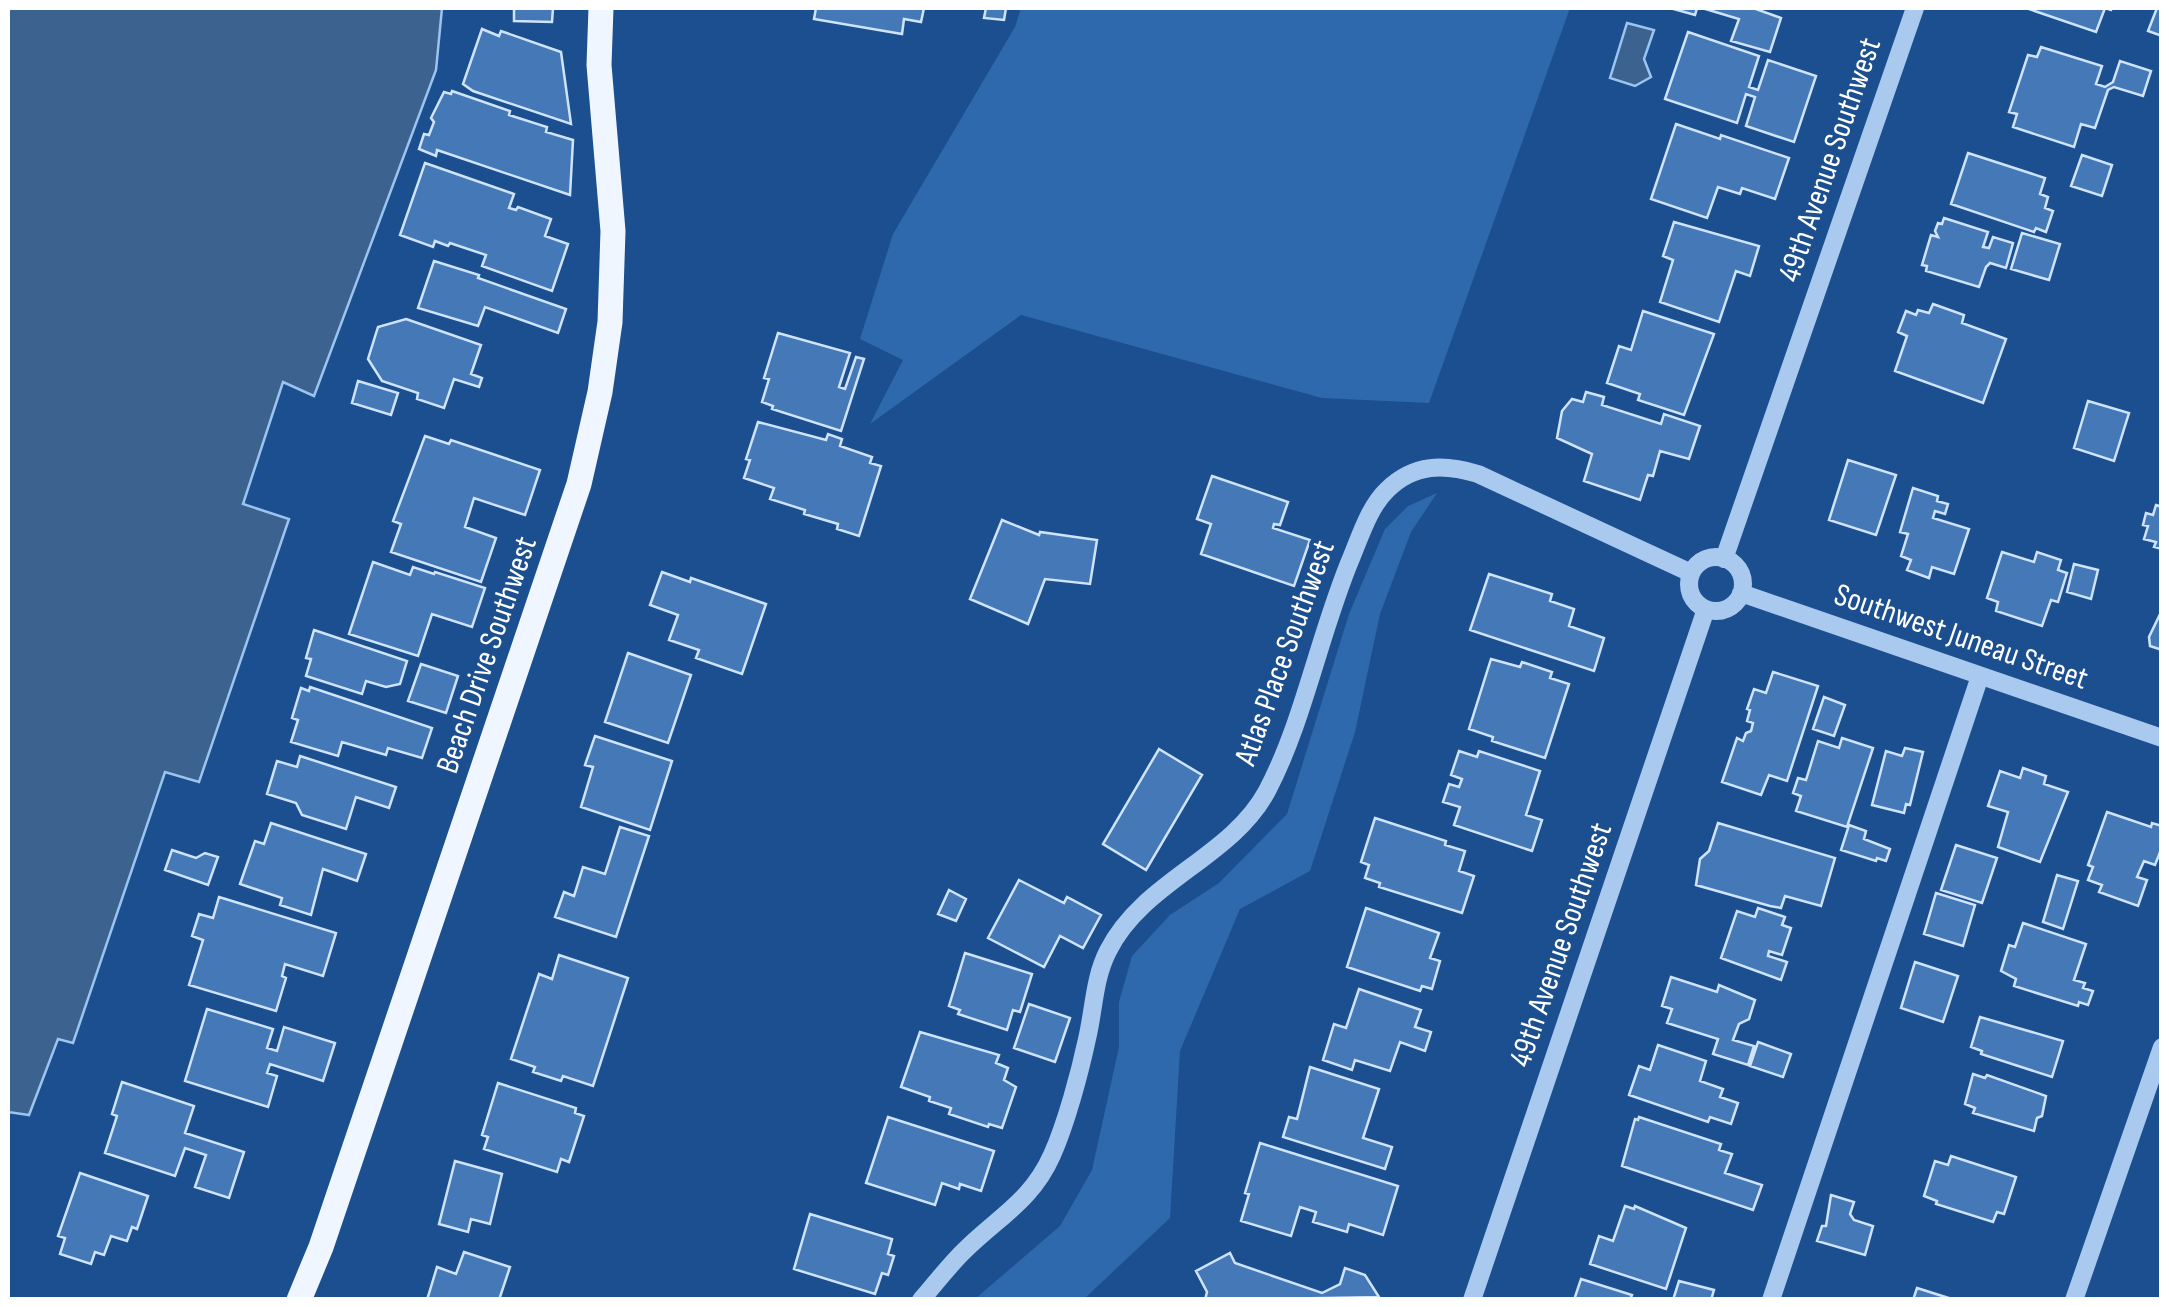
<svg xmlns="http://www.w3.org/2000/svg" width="2169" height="1307" viewBox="0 0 2169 1307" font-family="'Sofia Sans Condensed',sans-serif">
	<rect width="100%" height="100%" fill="#1b4f8f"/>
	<path fill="#2e69ad" d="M1021,8H1570L1429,403L1322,398L1021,315L870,424L903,360L860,339L893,234L1015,27Z
		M1437,493L1411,532L1380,614L1355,732L1310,871L1240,909L1180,1051L1170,1218L1084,1299H975L1060,1226L1092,1170L1119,1047V1002L1132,956L1170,915L1219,883L1287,814L1349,614L1385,529L1408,506Z"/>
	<path fill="#3c6290" stroke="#9cc4f0" stroke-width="2.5" d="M8,8H442L436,70L314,396L283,382L243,504L289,519L199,782L165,772L73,1043L58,1039L29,1115L8,1112Z
		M1627,23L1654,30L1644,59L1651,77L1635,86L1610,78Z"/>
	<path fill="#4478b7" stroke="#cfe3fa" stroke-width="2.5" d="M514,8H553L552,22L514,21Z
		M816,8H924L921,22L904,19L902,34L814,19Z
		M986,8H1006L1004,20L984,18Z
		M1670,8H1697L1695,15Z
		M1702,8H1753L1781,18L1770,52L1731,41L1739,19Z
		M2026,8H2112L2111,10L2105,8L2096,32Z
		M2157,8H2162V36L2148,31Z
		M482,29L499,36L501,31L561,52L571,124L473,91L463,84Z
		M1688,32L1759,56L1749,87L1758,90L1768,60L1816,76L1794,142L1746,126L1755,97L1746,94L1737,123L1665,99Z
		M2041,47L2102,66L2096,84L2105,87L2113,82L2120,61L2151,71L2143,96L2114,87L2108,90L2095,128L2081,124L2074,147L2013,127L2017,114L2009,112L2028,55L2037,57Z
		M452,91L510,111L509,115L547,127L546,132L573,140L570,195L437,150L436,156L419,149L424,134L429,135L434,122L431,118L444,92L451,94Z
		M1676,124L1720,139L1721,135L1789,158L1775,199L1742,188L1740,194L1718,187L1707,218L1651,199Z
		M1968,153L2045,178L2040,194L2048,197L2045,208L2053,211L2046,232L2036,228L2034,232L1951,204Z
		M2082,155L2112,165L2102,196L2071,186Z
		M425,163L514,194L509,208L516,210L518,207L551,219L545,236L568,244L552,291L482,266L486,255L450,243L448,246L435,241L433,247L400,235Z
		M1944,218L1988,232L1983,247L1989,248L1993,237L2013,243L2006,268L1990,263L1986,267L1979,287L1926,271L1927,266L1922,265L1931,235L1938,237L1935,231L1938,223L1942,224Z
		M1674,222L1759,246L1750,276L1736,271L1719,322L1660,302L1673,260L1663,256Z
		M2022,233L2060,244L2049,280L2011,269Z
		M434,261L479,275L478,278L566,309L558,333L485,307L478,326L418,308Z
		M1933,304L1964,315L1962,323L2006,339L1983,403L1895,371L1907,336L1898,332L1906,311L1916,315L1918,310L1929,313Z
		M1643,311L1714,334L1684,415L1638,400L1640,394L1607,383L1619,346L1631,350Z
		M406,319L481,345L471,374L482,378L479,387L454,379L444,408L417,399L418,393L382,381L368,359L378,327Z
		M778,333L850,353L839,387L845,389L856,357L864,359L841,431L772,409L773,406L762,402L769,379L764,378Z
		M358,381L398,393L391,415L352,403Z
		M1586,392L1604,397L1602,405L1661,424L1664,414L1700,426L1689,459L1660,451L1653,476L1648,475L1640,500L1584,481L1592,454L1557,438L1562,411L1572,399L1583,402Z
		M2088,401L2129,413L2114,461L2074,448Z
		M758,422L826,440L828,434L842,439L840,446L872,457L870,463L881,466L859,536L837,529L838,524L804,514L805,510L770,499L774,488L744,478L750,460L746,459Z
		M425,436L449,444L451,440L540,470L525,515L474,498L465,527L496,538L481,582L391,552L401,524L393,521Z
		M1848,460L1896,475L1876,535L1829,520Z
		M1212,476L1288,502L1280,525L1274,524L1273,528L1310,540L1294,586L1201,554L1211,524L1197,519Z
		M1913,488L1938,496L1937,501L1948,504L1945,514L1935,511L1933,518L1969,529L1954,574L1932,567L1929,578L1907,570L1911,560L1901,556L1908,534L1900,532Z
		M2156,505L2162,507V549L2154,547L2156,542L2144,539L2148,526L2143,525L2146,513L2153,515Z
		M1002,520L1039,535L1040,532L1097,540L1090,584L1045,579L1028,624L970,599Z
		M2002,552L2034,562L2037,552L2061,560L2058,570L2067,573L2058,602L2051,600L2042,626L1996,611L1998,602L1987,598Z
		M373,562L410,575L413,567L434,574L435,572L485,588L472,627L432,614L418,656L349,634Z
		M2074,564L2098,570L2091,599L2067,592Z
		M662,572L690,582L691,578L766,604L742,674L696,658L699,650L669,640L678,615L650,605Z
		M1489,574L1552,594L1550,601L1574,609L1569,626L1604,638L1594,671L1470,630Z
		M2162,610V650L2150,646L2149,637Z
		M314,630L407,661L400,684L386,687L366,681L362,694L306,676L311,659L306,658Z
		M628,653L691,675L668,743L605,722Z
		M1491,659L1520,667L1522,662L1552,672L1550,678L1569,684L1545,758L1492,741L1493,737L1469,729Z
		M421,664L458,676L446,713L408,701Z
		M1773,672L1818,686L1787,781L1769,775L1761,795L1722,782L1737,738L1743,741L1746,733L1751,731L1753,723L1747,721L1750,710L1747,709L1754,689L1766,693Z
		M310,687L432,728L422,758L388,748L386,755L342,742L338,756L291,742L298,720L292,718L301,688L309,691Z
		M1824,697L1845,705L1834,736L1813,729Z
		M595,736L672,761L650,830L581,807L593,767L585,765Z
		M1842,738L1873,748L1847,827L1796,811L1801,796L1793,793L1798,778L1806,780L1818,741L1839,748Z
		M1905,748L1923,752L1910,805L1906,804L1904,813L1872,805L1886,751L1902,756Z
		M1159,749L1202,775L1146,870L1103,844Z
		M1459,751L1477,757L1479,751L1540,771L1526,815L1542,820L1532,851L1454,825L1460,807L1443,802L1449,784L1459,787L1462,779L1451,775Z
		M300,756L396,787L389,808L356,797L346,829L302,815L296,803L267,794L277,761L297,767Z
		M2023,768L2046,776L2044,784L2068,792L2040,862L1998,847L2008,812L1988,806L2000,771L2020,778Z
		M2107,812L2151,827L2152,823L2162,826V847L2155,865L2144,861L2137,877L2147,880L2138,906L2099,892L2102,885L2088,880L2093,867L2088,865Z
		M1375,818L1446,841L1445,845L1465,851L1459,871L1474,876L1462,913L1379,887L1380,883L1365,878L1369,865L1361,862Z
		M271,823L366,854L357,881L323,869L311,915L280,905L282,898L240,884L255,841L264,844Z
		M1718,823L1835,858L1821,906L1785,896L1781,908L1770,906L1696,885L1700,859L1709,851Z
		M1849,825L1866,831L1864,839L1890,849L1886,861L1877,858L1876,861L1841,850Z
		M620,827L649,836L616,937L555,917L564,892L574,896L583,867L605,874Z
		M1956,845L1997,858L1982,903L1941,890Z
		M172,850L196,858L205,853L218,857L208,885L165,870Z
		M2057,875L2078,881L2063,929L2043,922Z
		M1019,880L1064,903L1067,897L1101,915L1083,948L1060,936L1044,967L988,938Z
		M949,890L966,899L956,921L938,914Z
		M1936,893L1975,905L1963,946L1924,934Z
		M219,897L336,933L323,976L285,964L282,976L286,978L276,1011L189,985L203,940L192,936L199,914L213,918Z
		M1366,908L1439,933L1430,958L1440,961L1432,989L1422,986L1420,991L1347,967Z
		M1758,908L1785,917L1782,925L1791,928L1782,955L1769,951L1768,956L1787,962L1781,980L1721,958L1737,911L1755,917Z
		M2023,923L2086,944L2074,980L2085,983L2083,988L2093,991L2088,1005L2079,1002L2078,1006L2014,986L2016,979L2001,971L2009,945L2015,947Z
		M965,953L1032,974L1020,1012L1013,1010L1007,1030L958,1014L960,1010L949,1006Z
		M559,955L628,978L593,1086L563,1076L561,1081L533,1072L535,1067L511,1059L539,974L552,979Z
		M1915,962L1958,976L1943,1022L1901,1008Z
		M1671,977L1717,992L1719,985L1755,1000L1749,1019L1739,1024L1733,1040L1754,1046L1748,1065L1713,1054L1718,1039L1667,1023L1672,1009L1662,1006Z
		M1359,989L1421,1010L1415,1027L1431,1032L1425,1051L1400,1042L1390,1071L1355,1060L1352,1070L1323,1060L1334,1024L1346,1028Z
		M1029,1004L1070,1018L1055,1062L1014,1048Z
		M207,1009L273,1029L267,1048L277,1051L284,1027L335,1043L323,1081L270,1064L267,1073L277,1076L268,1107L185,1081Z
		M1980,1017L2063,1041L2052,1077L1981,1054L1982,1051L1971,1047Z
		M920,1032L999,1055L996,1063L1008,1068L1004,1080L1016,1087L1002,1128L989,1124L988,1127L949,1114L951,1108L929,1101L930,1097L901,1087Z
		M1758,1042L1791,1054L1783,1077L1750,1066Z
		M1658,1045L1706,1061L1700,1081L1723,1089L1720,1097L1738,1103L1731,1124L1710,1117L1708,1122L1629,1095L1639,1066L1650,1070Z
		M1310,1067L1379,1089L1363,1138L1392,1147L1385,1169L1283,1137L1289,1117L1297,1119Z
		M1973,1074L1985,1078L1987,1075L2046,1096L2042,1116L2037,1118L2034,1131L1973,1113L1975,1108L1965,1104Z
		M122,1082L194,1106L185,1133L244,1152L229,1198L195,1187L206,1155L185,1148L175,1176L105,1153L117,1116L112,1114Z
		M498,1083L576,1108L575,1113L584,1116L569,1162L561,1159L557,1172L484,1149L488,1137L482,1135Z
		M888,1117L994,1151L981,1191L960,1184L959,1189L942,1183L935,1205L866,1183Z
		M1639,1117L1721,1144L1719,1150L1732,1154L1725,1173L1762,1185L1753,1210L1622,1166L1635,1119L1638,1120Z
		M1260,1143L1398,1186L1383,1235L1349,1224L1347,1232L1313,1222L1316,1212L1300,1207L1291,1236L1241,1221L1249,1194L1245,1193Z
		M1951,1156L2016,1177L2004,1214L1997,1212L1993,1222L1936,1204L1937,1201L1924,1196L1935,1161L1948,1165Z
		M455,1161L502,1174L490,1224L471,1219L468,1232L439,1224Z
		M80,1173L148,1196L137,1229L132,1227L127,1241L111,1236L104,1255L95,1252L91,1264L60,1254L65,1238L58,1236Z
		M1831,1195L1854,1202L1850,1214L1854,1220L1873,1226L1865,1255L1817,1241L1822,1226H1826Z
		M1625,1206L1634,1209L1635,1206L1686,1228L1666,1289L1590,1264L1599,1236L1613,1241Z
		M810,1214L892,1239L888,1254L894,1256L888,1275L882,1273L875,1294L794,1269Z
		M464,1252L510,1267L499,1300H427L437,1267L456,1274Z
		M1230,1253L1235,1263L1322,1293L1340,1284L1345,1268L1365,1275L1379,1297L1205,1300L1207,1292L1196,1271Z
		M1581,1279L1632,1295L1630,1300H1574Z
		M1679,1281L1714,1290L1711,1300H1673Z
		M1917,1288L1955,1300H1913Z"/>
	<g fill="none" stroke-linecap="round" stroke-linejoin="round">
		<path stroke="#a9c9ee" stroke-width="18" d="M1689 584a27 27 0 1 1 54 0a27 27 0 1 1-54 0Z
			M1724,559L1915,8
			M1741,593L2162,738
			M921,1300C936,1283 950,1264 966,1249C1000,1216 1032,1200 1052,1155C1066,1124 1080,1072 1087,1039C1094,1010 1094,978 1108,951C1143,881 1231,858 1267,791C1304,721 1320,631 1352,556C1361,534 1370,506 1387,490C1414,463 1445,464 1478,474L1691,573
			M1472,1300L1706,609
			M1771,1300L1980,676
			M2074,1300L2162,1047"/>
		<path stroke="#f0f6ff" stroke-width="25" d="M299,1300L321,1247L579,484L600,392L610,322L613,231L599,65L601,8"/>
	</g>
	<g text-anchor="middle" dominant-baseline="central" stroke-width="9" stroke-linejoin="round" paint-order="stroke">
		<g font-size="32" fill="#fff" stroke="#1b4f8f">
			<text transform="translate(1830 160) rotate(-71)">49th Avenue Southwest</text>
			<text transform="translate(1961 637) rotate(19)">Southwest Juneau Street</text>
			<text transform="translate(1285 653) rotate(-70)">Atlas Place Southwest</text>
			<text transform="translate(487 655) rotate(-71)">Beach Drive Southwest</text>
			<text transform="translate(1561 945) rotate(-71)">49th Avenue Southwest</text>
		</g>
	</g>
	<rect width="2169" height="1307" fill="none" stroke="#ffffff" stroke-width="20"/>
</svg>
